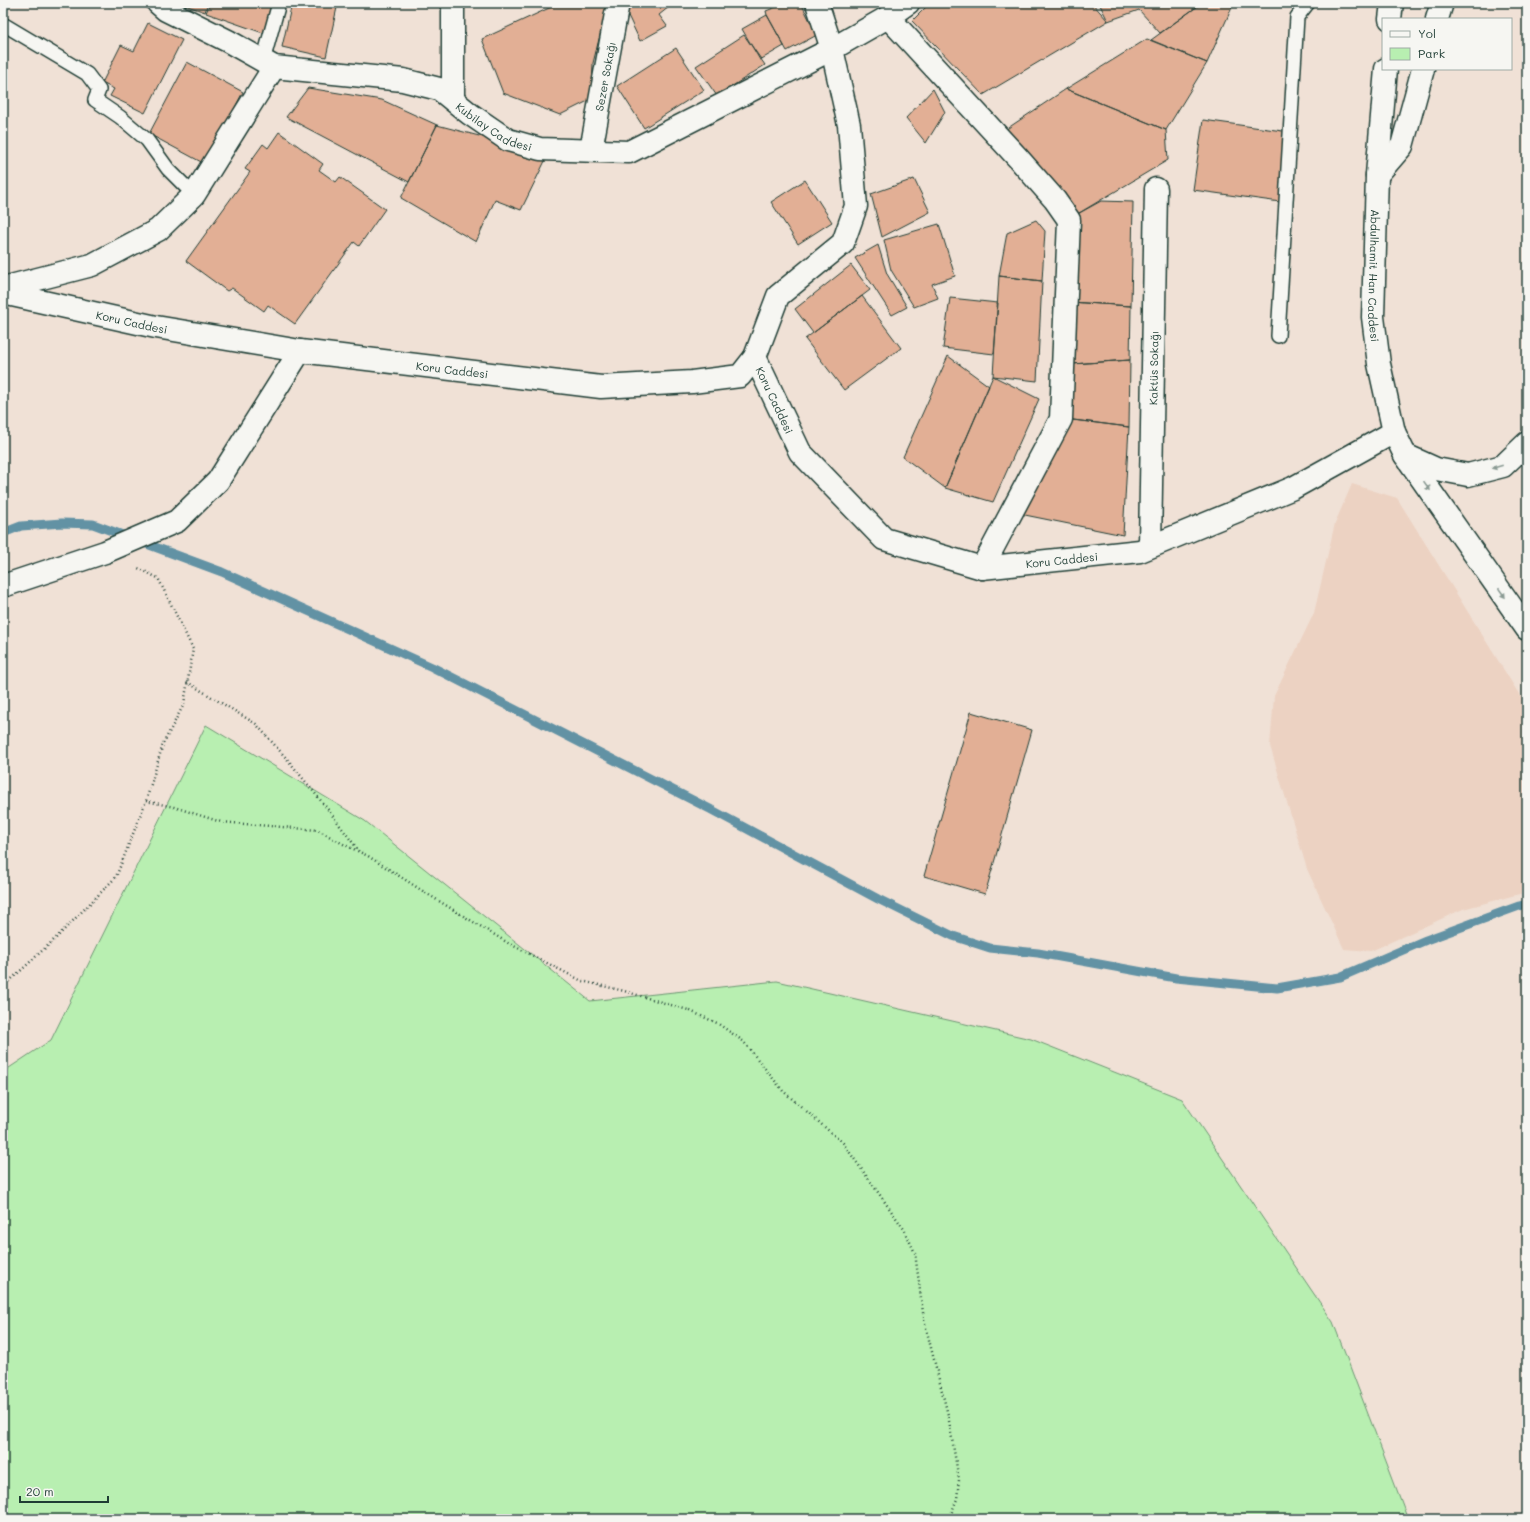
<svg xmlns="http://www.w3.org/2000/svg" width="1530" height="1522" viewBox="0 0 1530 1522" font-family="Mali,sans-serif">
	<rect width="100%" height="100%" fill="#f0e1d6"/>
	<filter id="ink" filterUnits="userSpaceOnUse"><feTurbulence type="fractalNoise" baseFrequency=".025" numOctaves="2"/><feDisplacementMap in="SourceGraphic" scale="8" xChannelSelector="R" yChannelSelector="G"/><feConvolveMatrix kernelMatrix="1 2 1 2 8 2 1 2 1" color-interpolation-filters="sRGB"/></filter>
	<g filter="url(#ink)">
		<path fill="#ecd2c2" d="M1352,484L1397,498L1527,707V892L1463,909L1371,951L1344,949L1307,869L1270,746L1274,696L1314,613L1335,523Z"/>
		<path fill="#b8efb1" stroke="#6c9672" d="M206,725L365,821L590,1001L777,981L1031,1039L1182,1099L1333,1322L1408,1519H3V1072L51,1040Z"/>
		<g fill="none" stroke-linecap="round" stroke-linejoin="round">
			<path stroke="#6292a4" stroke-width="9" d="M3,533L21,526L62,523L93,524L222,572L432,667L710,809L878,899L953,936L990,948L1038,953L1176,978L1277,988L1340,977L1426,940L1519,906L1527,904"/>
		</g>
		<path fill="#e2af95" stroke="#1f3d34" d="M179,3H208L205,12Z
			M210,3H274L263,33L206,13Z
			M292,3H338L326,57L282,47Z
			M560,3H608L593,63L592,99L560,115L503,93L482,39Z
			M627,3H674L659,15L667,26L640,41L623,5Z
			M786,3H801L817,35L787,51L767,15L766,11Z
			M930,3H1092L1108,21L983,95L912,21Z
			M1099,3H1202L1160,33L1139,10L1108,21Z
			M1202,3H1234L1207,63L1151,40Z
			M767,15L784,46L760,60L742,29Z
			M148,23L182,40L145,113L110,96L114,89L102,83L121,45L134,51Z
			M744,35L765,65L717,96L696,66Z
			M1147,39L1207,63L1166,130L1066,89Z
			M676,48L704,90L644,128L617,86Z
			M187,62L243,92L205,164L149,134Z
			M308,88L382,100L437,125L409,182L286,117Z
			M933,89L945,112L926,143L906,118Z
			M1066,89L1166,130L1168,160L1074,216L1005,130Z
			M1203,120L1290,132L1280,202L1193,190Z
			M437,125L483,137L545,161L521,210L495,200L476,242L401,198Z
			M279,132L323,164L319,170L336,182L340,177L385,209L359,246L354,242L295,324L268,305L264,311L232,288L227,291L186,261L250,172L245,169L263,144L268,148Z
			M914,179L930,212L882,237L871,194Z
			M805,180L832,222L798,244L771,202Z
			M1101,201L1133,202L1131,306L1070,302L1074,216Z
			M1036,220L1045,231L1042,281L999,276L1007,233Z
			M939,224L955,276L932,284L938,298L914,307L891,270L884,240Z
			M878,245L887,274L907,307L892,315L855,258Z
			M851,265L870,290L813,333L795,309Z
			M999,276L1042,281L1037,381L993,376Z
			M862,296L901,348L844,390L805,339Z
			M950,298L998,303L994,354L943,348Z
			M1070,302L1131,306L1130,360L1072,364Z
			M948,356L989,386L945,488L903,457Z
			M1130,360L1129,427L1065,419L1072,364Z
			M993,376L1039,399L993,502L945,488Z
			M1065,419L1129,427L1123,535L1020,514Z
			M971,712L1032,730L985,894L924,876Z"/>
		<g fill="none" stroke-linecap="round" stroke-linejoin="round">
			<defs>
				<path id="lane" d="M3,24L87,74L99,90L95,100L120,117L147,140L168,169L194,195
					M263,61L279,3
					M1278,336L1297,17L1308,3"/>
				<g id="street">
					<path id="s1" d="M158,3L166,10L228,41L274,67L403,80L439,89L470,114L508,140L540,149L629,152L832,49L817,3"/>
					<path d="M888,17L1018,158L1055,200L1069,220L1061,419L982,568"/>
					<path d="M1437,19L1442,3"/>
					<path d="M453,100V3"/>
					<path id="s2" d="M591,150L618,3"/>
					<path d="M1377,175L1402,146L1423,69"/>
					<path d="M3,288L92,265L158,230L194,195L274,67"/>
					<path id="s3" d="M3,293L156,327L300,351L601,387L692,382L740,376L755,357L800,452L884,539L982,568L1140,551L1293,488L1394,432"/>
					<path d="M755,357L778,296L843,243L856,206L849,125L832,49L888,17L908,3"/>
					<path id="s4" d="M1150,546L1156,189"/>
					<path d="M3,586L105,552L177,521L218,481L300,351"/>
				</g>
				<g id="secondary">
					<path d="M1390,19L1392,3"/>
					<path id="s5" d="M1386,69L1377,175L1373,317L1379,364L1394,432L1405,455"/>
				</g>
				<path id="primary" d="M1405,455L1527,629
					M1405,455L1436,469L1468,475L1503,466L1527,443"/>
			</defs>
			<use href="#lane" stroke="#1f3d34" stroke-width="16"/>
			<use href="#street" stroke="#1f3d34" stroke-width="25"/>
			<use href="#secondary" stroke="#1f3d34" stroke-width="25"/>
			<use href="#primary" stroke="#1f3d34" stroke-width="25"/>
			<path stroke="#1f3d34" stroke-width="2.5" stroke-dasharray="1 3" stroke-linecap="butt" d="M187,682L256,724L288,760L326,807L359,851
				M146,801L174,807L221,822L318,830L345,845L368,856L429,895L508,943L582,981L624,991L688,1010L717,1023L743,1041L783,1091L843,1143L904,1229L915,1253L924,1320L948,1415L959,1480L957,1499L949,1519
				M3,987L56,938L116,877L146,801L163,744L184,704L193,649L158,578L136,567
				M1522,1519L1527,1516"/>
			<use href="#lane" stroke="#f6f6f2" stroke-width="13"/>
			<use href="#street" stroke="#f6f6f2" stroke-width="22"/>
			<use href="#secondary" stroke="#f6f6f2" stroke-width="22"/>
			<use href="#primary" stroke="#f6f6f2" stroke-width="22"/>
		</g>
		<defs><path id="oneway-solid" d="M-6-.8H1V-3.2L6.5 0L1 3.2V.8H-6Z"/></defs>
		<g fill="#8a9a93">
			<use href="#oneway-solid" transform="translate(1497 467) rotate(164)"/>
			<use href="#oneway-solid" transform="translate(1427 486) rotate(55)"/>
			<use href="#oneway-solid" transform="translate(1502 593) rotate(55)"/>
		</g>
	</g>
	<g text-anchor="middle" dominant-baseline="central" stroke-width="3" stroke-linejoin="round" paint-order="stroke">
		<g font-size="11" fill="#1f3d34" stroke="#f6f6f2">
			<text stroke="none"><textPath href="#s2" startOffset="75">Sezer Sokağı</textPath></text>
			<text stroke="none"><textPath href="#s1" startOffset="367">Kubilay Caddesi</textPath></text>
			<text stroke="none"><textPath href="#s5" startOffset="207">Abdulhamit Han Caddesi</textPath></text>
			<text stroke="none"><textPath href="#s3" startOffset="132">Koru Caddesi</textPath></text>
			<text stroke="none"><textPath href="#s4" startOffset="178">Kaktüs Sokağı</textPath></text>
			<text stroke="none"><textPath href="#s3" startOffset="456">Koru Caddesi</textPath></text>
			<text stroke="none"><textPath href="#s3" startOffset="817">Koru Caddesi</textPath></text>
			<text stroke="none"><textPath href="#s3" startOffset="1178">Koru Caddesi</textPath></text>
		</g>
	</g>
	<rect width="1530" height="1522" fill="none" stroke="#f6f6f2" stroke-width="16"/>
	<rect x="8" y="8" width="1514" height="1506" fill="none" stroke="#1f3d34" stroke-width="1.5" filter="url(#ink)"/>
	<rect x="1382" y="18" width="130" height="52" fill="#f6f6f2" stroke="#a0aca6"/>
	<rect x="1390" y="31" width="20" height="6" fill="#f6f6f2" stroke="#a0aca6"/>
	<text x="1418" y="38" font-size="12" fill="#1f3d34">Yol</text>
	<rect x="1390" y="48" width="20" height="12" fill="#b8efb1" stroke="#a0aca6"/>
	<text x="1418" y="58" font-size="12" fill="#1f3d34">Park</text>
	<path d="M20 1496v6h88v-6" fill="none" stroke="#1f3d34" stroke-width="2"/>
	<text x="26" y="1496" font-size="12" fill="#1f3d34" stroke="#f6f6f2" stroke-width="3" paint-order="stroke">20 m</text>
</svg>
